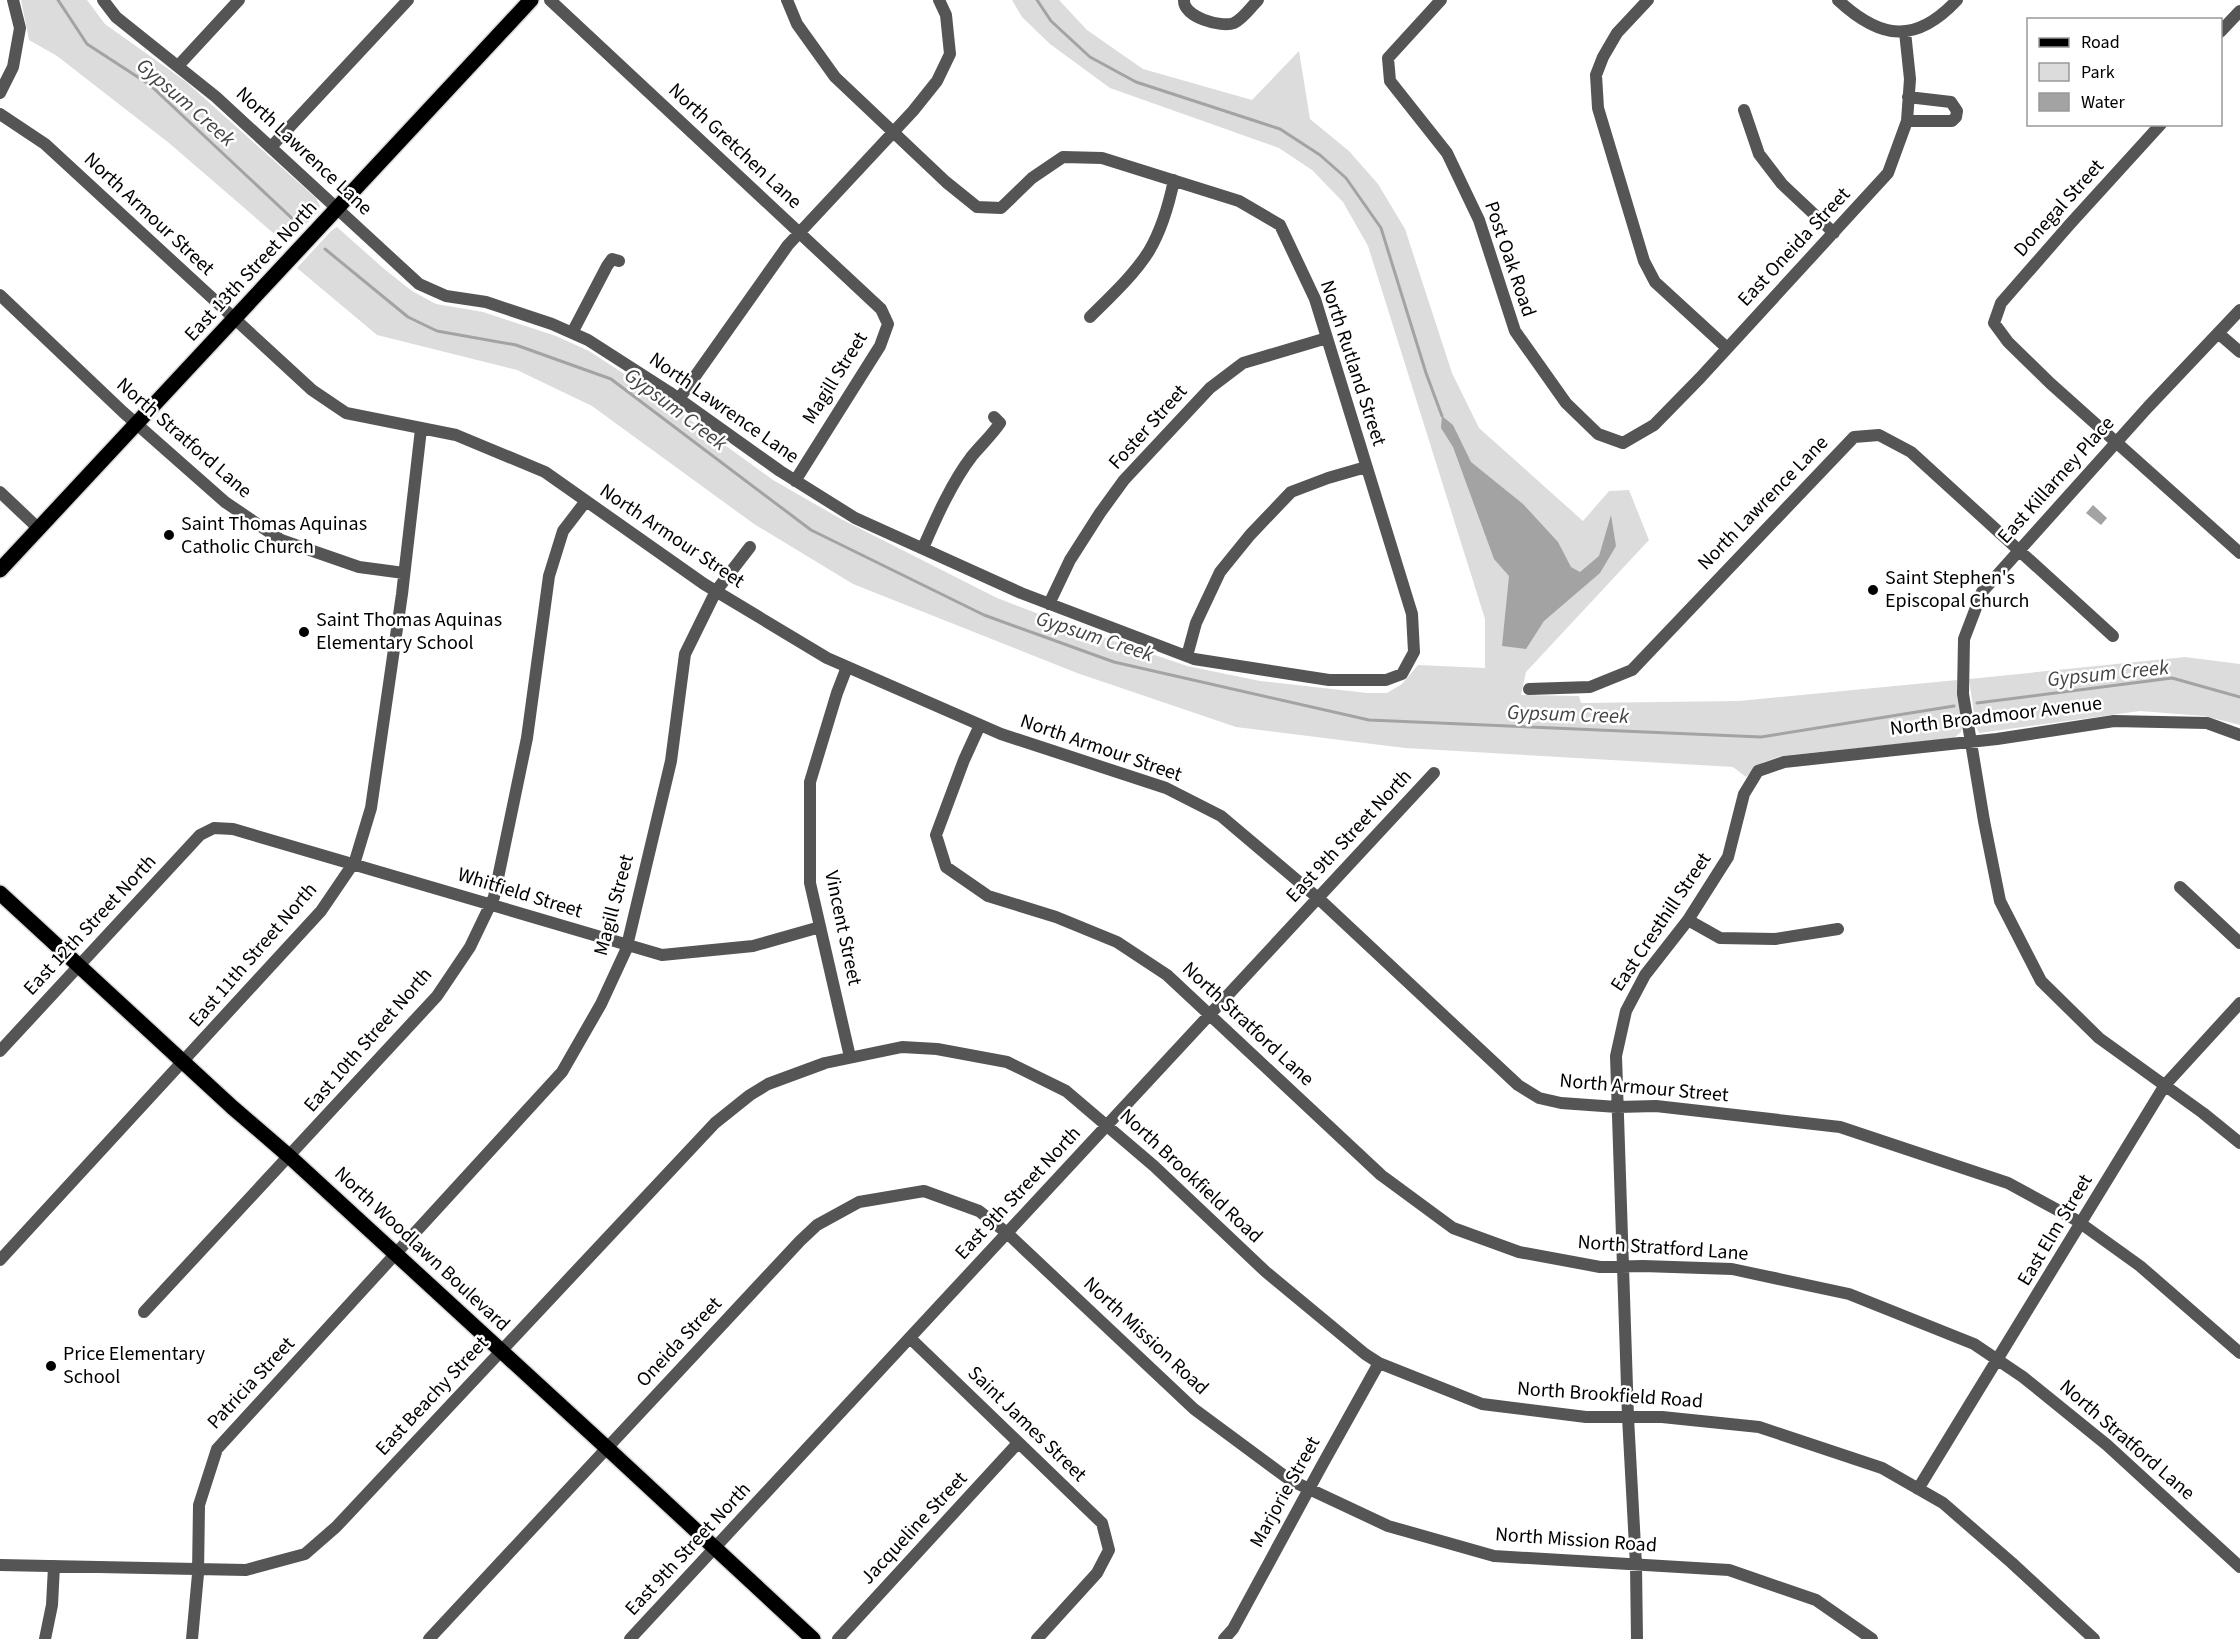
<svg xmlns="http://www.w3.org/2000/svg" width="2240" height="1639" viewBox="0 0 2240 1639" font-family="'Source Sans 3',sans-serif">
	<rect width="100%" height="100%" fill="#fff"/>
	<path fill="#dcdcdc" d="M21,0H87L105,24L185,81L316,198L320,206L318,212L286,244L169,143L57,56L29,40Z
		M1012,0H1059L1087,30L1143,69L1252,100L1299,51L1310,119L1349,151L1378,184L1405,229L1452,373L1479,428L1583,521L1609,491L1629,490L1649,540L1526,672L1521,695L1579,696L1581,703L1739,701L1957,680L1963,723L1961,732L1954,738L1781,756L1762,763L1746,777L1733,767L1405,748L1236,727L1077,673L853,584L754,524L592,406L517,370L377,335L297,268L331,231L337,227L383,268L412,291L436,304L483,312L556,336L589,351L649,390L773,480L841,519L997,598L1070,626L1187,666L1260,681L1367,693H1387L1402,684L1418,665L1485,668V619L1368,246L1343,202L1312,170L1279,148L1110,88L1050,44L1022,17Z
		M2185,657L2240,664V725L2204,716L2140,711L1979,733L1976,727L1969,679Z"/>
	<path fill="#a3a3a3" d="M1442,416L1453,425L1471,462L1523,504L1558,542L1571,567L1580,572L1599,556L1611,515L1616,546L1600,573L1544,621L1526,649L1502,646L1509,576L1494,559L1453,447L1441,428Z
		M2093,505L2107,518L2101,525L2086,513Z"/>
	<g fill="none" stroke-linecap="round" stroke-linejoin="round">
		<path stroke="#a3a3a3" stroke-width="3" d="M58,0L87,44L150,85L298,224
			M1037,0L1051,21L1090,57L1136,82L1280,129L1320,155L1346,178L1381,228L1426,373L1442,416
			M325,249L408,317L437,331L516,345L611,379L811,530L984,615L1114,662L1369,720L1761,737L1954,706
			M1977,703L2172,678L2240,697"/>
		<defs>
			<path id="major" d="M0,570L531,0
				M0,893L232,1107L290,1157L607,1448L813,1639"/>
		</defs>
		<use href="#major" stroke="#dbdbdb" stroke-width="18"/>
		<path stroke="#555" stroke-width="12" d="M103,0L116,17L216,97L419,284L446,296L486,302L552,324L588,340L669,392L780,471L855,518L1021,593L1194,659L1329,680H1386L1402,674L1414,652L1412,614L1315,299L1280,225L1239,201L1102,158L1063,157L1032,178L1001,208L977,207L946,182L835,77L797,24L787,0
			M550,0L881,309L888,324L880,346L795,481
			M1184,0C1183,17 1221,28 1234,23C1243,19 1251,7 1258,0
			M1441,0L1388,58L1390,81L1447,153L1479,220L1515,331L1566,403L1598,434L1623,443L1654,425L1700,378L1888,173L1907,121L1910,79L1905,32
			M1648,0L1617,33L1603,57L1596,75L1598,108L1644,261L1655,282L1727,348
			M1838,0C1881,40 1916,44 1957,0
			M2220,32L2240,11
			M178,66L239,0
			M0,93L13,67L20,28L13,0
			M1744,110L1759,154L1782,184L1834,233
			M0,114L45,144L312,390L346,413L456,435L545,472L704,584L827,658L1001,734L1166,788L1221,816L1318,898L1518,1085L1539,1098L1561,1103L1617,1107L1656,1106L1840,1127L2008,1183L2076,1220L2140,1266L2240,1353
			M1907,121H1952L1956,117L1957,111L1951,102L1908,97
			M2161,124L2070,224L2001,303L1994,323L2008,342L2050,383L2240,553
			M271,147L408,0
			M0,295L123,412L225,502L281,540L359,567L404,573
			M2240,310L2148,407L1982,592L1964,639L1963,694L1984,821L2000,901L2041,981L2099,1038L2203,1113L2240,1143
			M1090,317C1110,297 1134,275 1149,251C1162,229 1169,204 1174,180
			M572,333L607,266L612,259L619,261
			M2218,333L2240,352
			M679,399L788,245L913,111L937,81L950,54L946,15L939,0
			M0,492L39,529
			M923,548C936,518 952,482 972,456C981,445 992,435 1000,423L994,417
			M1049,604L1070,560L1100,513L1124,480L1210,388L1243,363L1327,338
			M1187,656L1196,623L1220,572L1250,535L1291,492L1328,478L1366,467
			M847,667L837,693L810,782V883L850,1057
			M1529,689L1590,687L1632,670L1854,437L1879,435L1911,452L2113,636
			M980,725L964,760L936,835L946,867L988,896L1056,917L1117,942L1167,975L1381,1175L1453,1228L1519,1252L1600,1267L1643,1266L1732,1269L1849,1294L1974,1344L2023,1377L2107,1445L2240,1567
			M2180,887L2240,943
			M1688,920L1720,938L1775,939L1838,929
			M0,1051L200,835L214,828L233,829L662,955L753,946L820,927
			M0,1260L321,911L355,861L371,808L402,594L421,429
			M144,1312L437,996L470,947L494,897L527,738L549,576L563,531L586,501
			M910,1338L1102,1523L1109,1550L1097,1573L1037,1639
			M1918,1489L2165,1085L2240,1003
			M0,1565L246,1570L305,1554L336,1527L715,1123L750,1095L768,1084L825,1063L902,1047L937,1049L1007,1062L1066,1091L1154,1166L1266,1272L1365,1354L1379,1363L1482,1404L1586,1417H1662L1759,1427L1882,1468L1943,1503L2012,1563L2094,1639
			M45,1639L52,1605L54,1566
			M192,1639L198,1574L199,1505L217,1449L562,1072L601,1004L626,950L671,761L685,654L716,591L750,547
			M429,1639L800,1241L817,1225L859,1202L924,1191L979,1211L1007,1233L1194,1409L1290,1480L1388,1526L1494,1556L1729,1570L1816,1600L1872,1639
			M630,1639L1434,773
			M838,1639L1018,1443
			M1224,1639L1233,1629L1321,1467L1379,1363
			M1637,1639L1636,1565L1628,1417L1616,1056L1626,1011L1645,975L1688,920L1728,857L1744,794L1758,771L1784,762L1997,739L2114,721L2207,723L2240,735"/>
		<use href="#major" stroke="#000" stroke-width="15"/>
	</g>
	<g fill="#000" stroke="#fff" stroke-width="2">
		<circle cx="169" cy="535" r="6"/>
		<circle cx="1873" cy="590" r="6"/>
		<circle cx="304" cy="632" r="6"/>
		<circle cx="51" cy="1366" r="6"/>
	</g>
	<g text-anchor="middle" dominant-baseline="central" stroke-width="5" stroke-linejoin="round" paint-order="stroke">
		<g font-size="20" fill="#000" stroke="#fff">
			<text transform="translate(735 146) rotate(43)">North Gretchen Lane</text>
			<text transform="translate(304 151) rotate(43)">North Lawrence Lane</text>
			<text transform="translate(2059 208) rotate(-48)">Donegal Street</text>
			<text transform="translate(149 214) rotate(43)">North Armour Street</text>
			<text transform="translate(1794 247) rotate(-47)">East Oneida Street</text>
			<text transform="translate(1510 259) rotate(71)">Post Oak Road</text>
			<text transform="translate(251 271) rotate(-47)">East 13th Street North</text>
			<text transform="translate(1353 363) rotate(72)">North Rutland Street</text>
			<text transform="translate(835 378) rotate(-58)">Magill Street</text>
			<text transform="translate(724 408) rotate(35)">North Lawrence Lane</text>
			<text transform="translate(1148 427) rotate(-48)">Foster Street</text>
			<text transform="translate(184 438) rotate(41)">North Stratford Lane</text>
			<text transform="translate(2056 480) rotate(-48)">East Killarney Place</text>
			<text transform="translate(1763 503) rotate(-46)">North Lawrence Lane</text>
			<text transform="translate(672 536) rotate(34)">North Armour Street</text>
			<text transform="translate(1996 716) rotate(-7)">North Broadmoor Avenue</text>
			<text transform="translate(1101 748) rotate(19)">North Armour Street</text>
			<text transform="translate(1349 836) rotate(-47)">East 9th Street North</text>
			<text transform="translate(520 893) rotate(17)">Whitfield Street</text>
			<text transform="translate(614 905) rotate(-75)">Magill Street</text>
			<text transform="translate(1661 922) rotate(-56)">East Cresthill Street</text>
			<text transform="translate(90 925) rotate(-47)">East 12th Street North</text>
			<text transform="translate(843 928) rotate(78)">Vincent Street</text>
			<text transform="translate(253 955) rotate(-49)">East 11th Street North</text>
			<text transform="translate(1248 1024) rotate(43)">North Stratford Lane</text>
			<text transform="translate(368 1040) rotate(-49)">East 10th Street North</text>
			<text transform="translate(1644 1088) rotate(5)">North Armour Street</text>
			<text transform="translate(1191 1176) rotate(43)">North Brookfield Road</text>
			<text transform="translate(1018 1193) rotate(-47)">East 9th Street North</text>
			<text transform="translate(2055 1230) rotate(-59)">East Elm Street</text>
			<text transform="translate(1663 1248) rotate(4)">North Stratford Lane</text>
			<text transform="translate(422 1249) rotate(43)">North Woodlawn Boulevard</text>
			<text transform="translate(1146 1336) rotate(43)">North Mission Road</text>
			<text transform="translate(679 1342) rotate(-47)">Oneida Street</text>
			<text transform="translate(251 1383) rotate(-47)">Patricia Street</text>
			<text transform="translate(1610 1395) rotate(4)">North Brookfield Road</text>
			<text transform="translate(432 1396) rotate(-47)">East Beachy Street</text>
			<text transform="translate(1027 1424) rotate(44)">Saint James Street</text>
			<text transform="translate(2127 1440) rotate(41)">North Stratford Lane</text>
			<text transform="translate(1285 1492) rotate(-61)">Marjorie Street</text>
			<text transform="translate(914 1528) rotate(-47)">Jacqueline Street</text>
			<text transform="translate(1576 1540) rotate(4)">North Mission Road</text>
			<text transform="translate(688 1549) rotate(-47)">East 9th Street North</text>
		</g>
		<g font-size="20" fill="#000" stroke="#fff" text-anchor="start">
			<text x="181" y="524">Saint Thomas Aquinas<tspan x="181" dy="23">Catholic Church</tspan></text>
			<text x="1885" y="578">Saint Stephen's<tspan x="1885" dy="23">Episcopal Church</tspan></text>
			<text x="316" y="620">Saint Thomas Aquinas<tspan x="316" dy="23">Elementary School</tspan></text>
			<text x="63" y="1354">Price Elementary<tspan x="63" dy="23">School</tspan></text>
		</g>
		<g font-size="21" font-style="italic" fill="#444" stroke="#fff">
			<text transform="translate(186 102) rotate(41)">Gypsum Creek</text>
			<text transform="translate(676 409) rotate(37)">Gypsum Creek</text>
			<text transform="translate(1095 636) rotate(18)">Gypsum Creek</text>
			<text transform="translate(2108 673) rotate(-6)">Gypsum Creek</text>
			<text transform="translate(1568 714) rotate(2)">Gypsum Creek</text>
		</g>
	</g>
	<rect x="2027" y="18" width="195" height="108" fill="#ffffff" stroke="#999999" stroke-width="1.5"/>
	<rect x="2039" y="38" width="30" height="9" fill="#000000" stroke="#999999" stroke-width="1.5"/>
	<text x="2081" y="48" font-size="18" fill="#000000">Road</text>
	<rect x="2039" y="63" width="30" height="18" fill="#dcdcdc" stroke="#999999" stroke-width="1.5"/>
	<text x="2081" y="78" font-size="18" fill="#000000">Park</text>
	<rect x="2039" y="93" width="30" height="18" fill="#a3a3a3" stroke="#999999" stroke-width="1.5"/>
	<text x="2081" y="108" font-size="18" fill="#000000">Water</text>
</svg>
